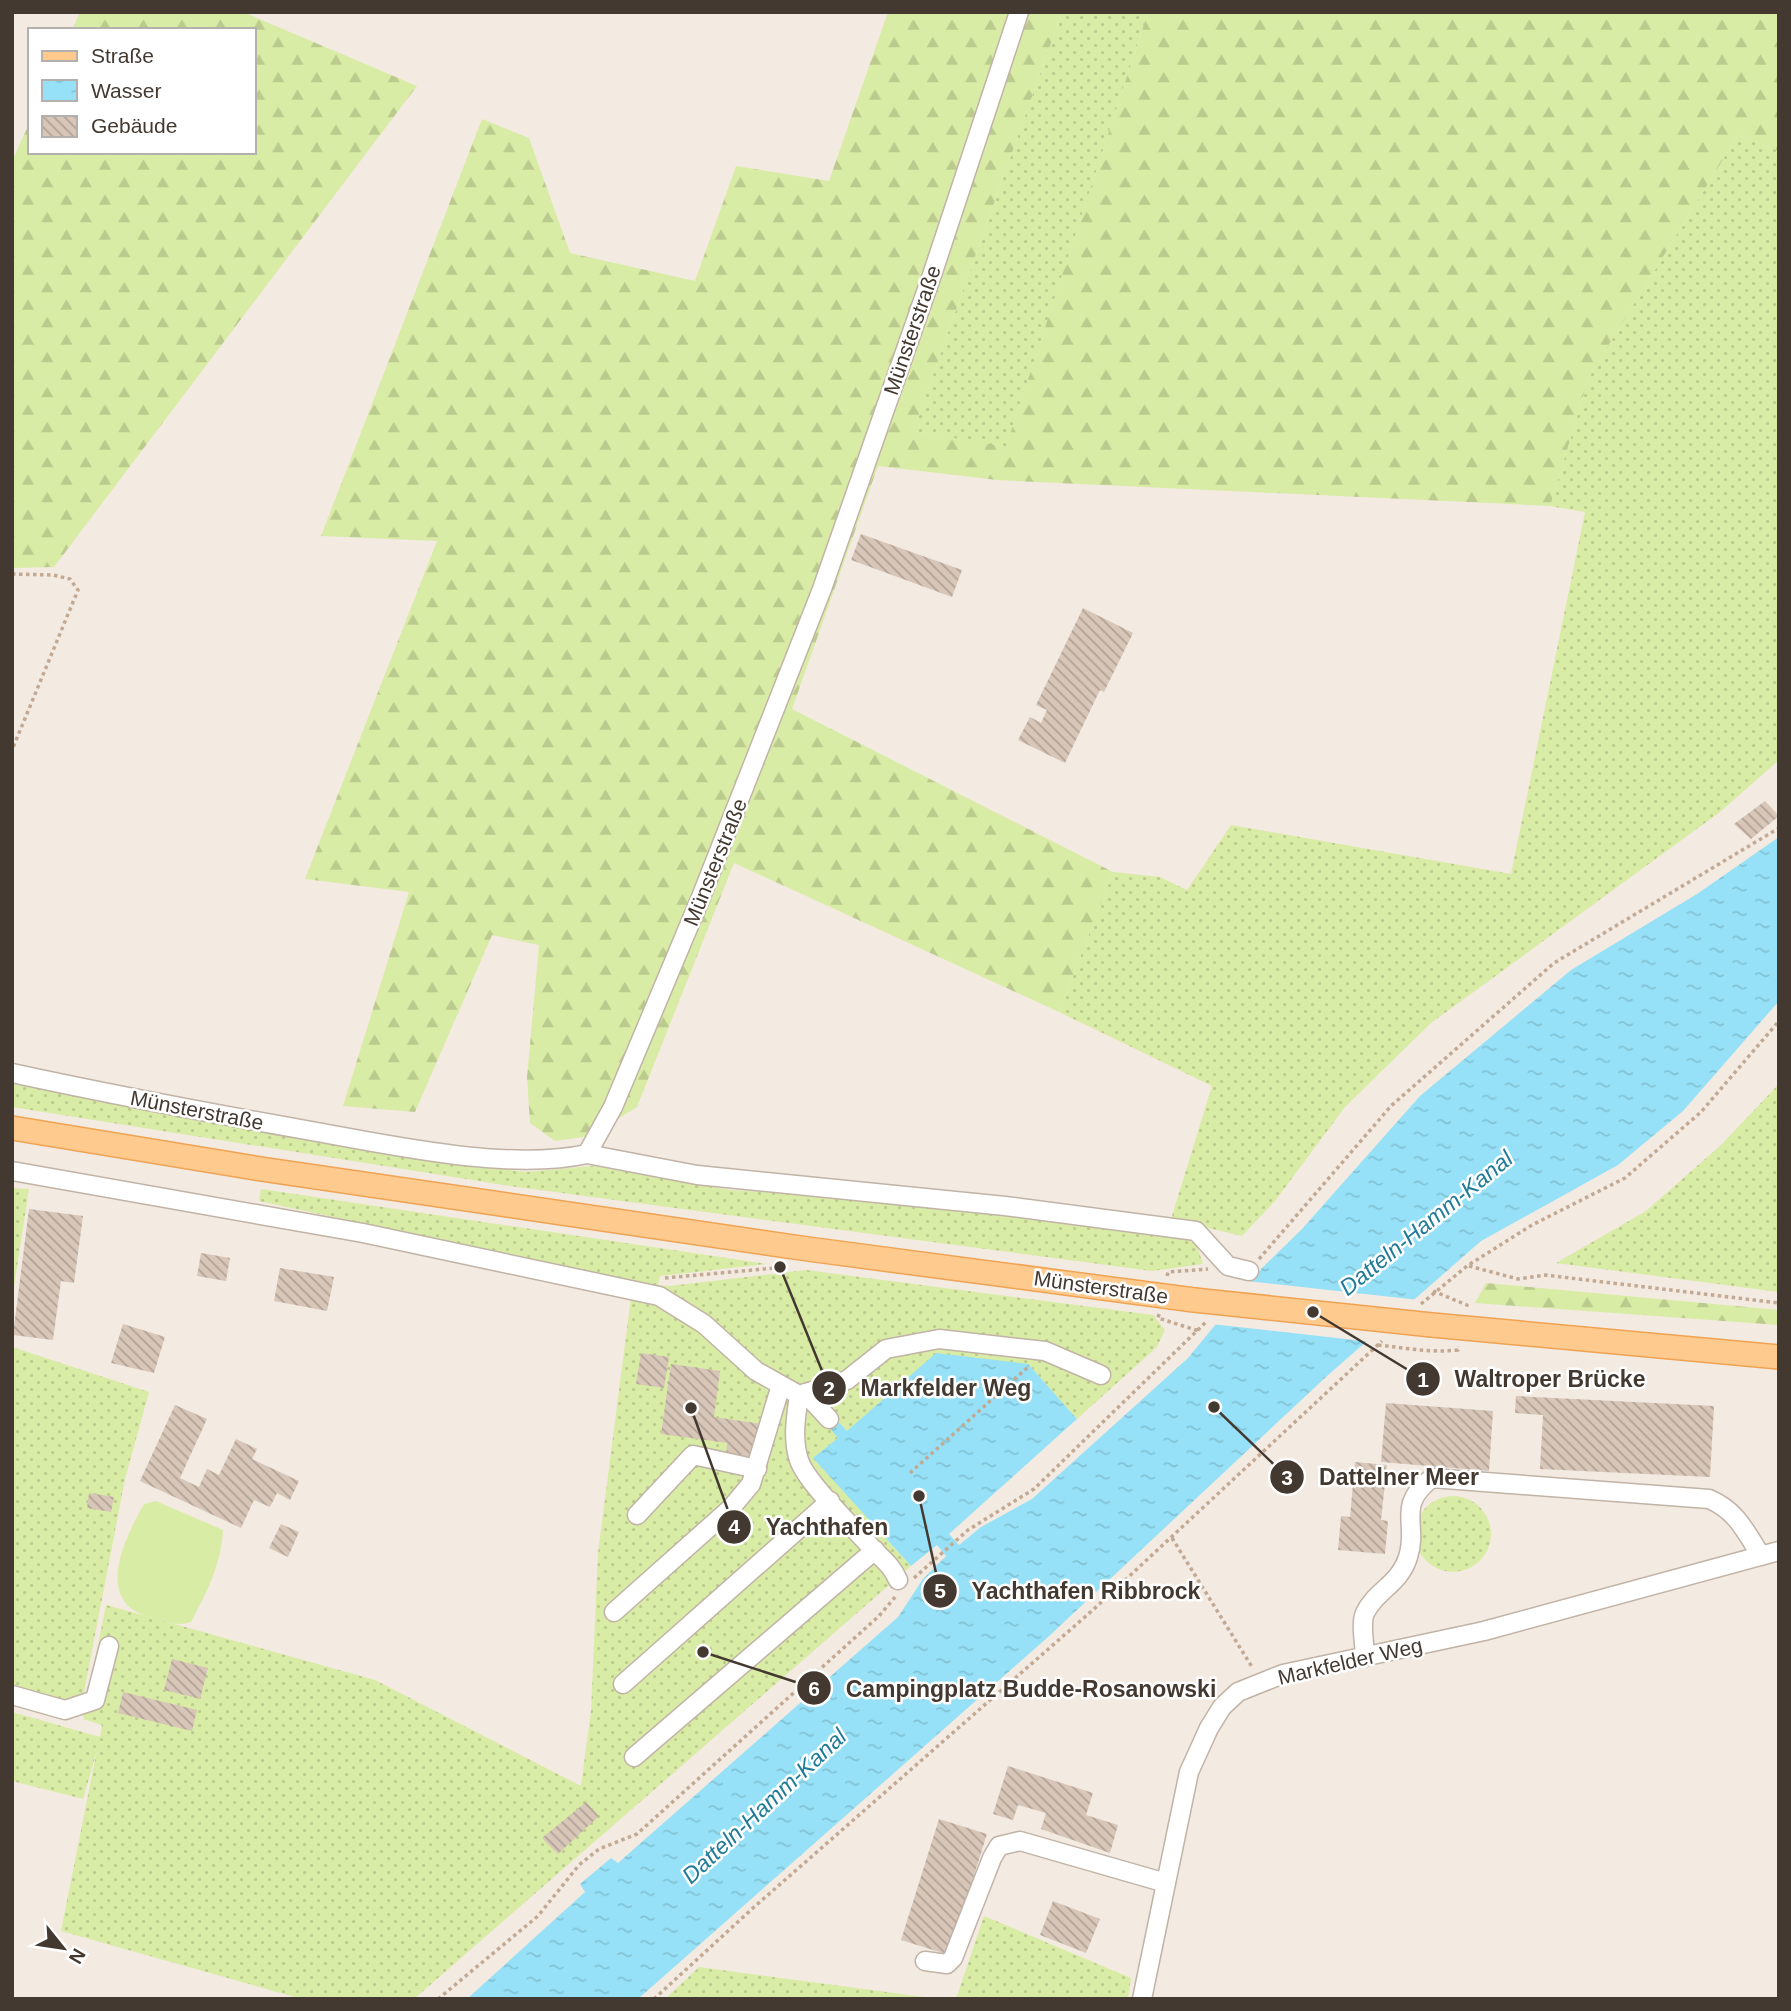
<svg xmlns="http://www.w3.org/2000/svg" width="1791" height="2011" viewBox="0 0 1791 2011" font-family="Helvetica,sans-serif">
	<defs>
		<pattern id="grass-dots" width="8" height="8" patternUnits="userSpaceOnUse" patternTransform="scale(1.75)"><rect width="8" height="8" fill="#d9eca5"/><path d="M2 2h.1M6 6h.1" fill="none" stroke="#bbcb8e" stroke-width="1.8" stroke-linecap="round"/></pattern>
		<pattern id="forest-firs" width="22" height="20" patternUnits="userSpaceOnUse" patternTransform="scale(1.75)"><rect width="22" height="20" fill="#d9eca5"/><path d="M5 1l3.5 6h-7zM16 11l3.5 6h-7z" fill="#bbcb8e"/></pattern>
		<pattern id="water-ripples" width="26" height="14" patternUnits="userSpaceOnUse" patternTransform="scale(1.75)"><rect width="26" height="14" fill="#96e1f7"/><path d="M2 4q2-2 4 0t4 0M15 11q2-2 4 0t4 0" fill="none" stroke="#82c2d4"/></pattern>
		<pattern id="building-back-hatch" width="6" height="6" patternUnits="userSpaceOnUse" patternTransform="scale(1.75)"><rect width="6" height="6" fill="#d8c6b8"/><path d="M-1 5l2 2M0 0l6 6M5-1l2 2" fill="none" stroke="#b1a296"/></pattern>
	</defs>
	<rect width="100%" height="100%" fill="#f3eae1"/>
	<path fill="url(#grass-dots)" d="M1062,12H1148L1006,448L913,431Z
		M1738,135L1779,151V760L1720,812L1431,1023L1345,1107L1275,1201L1242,1236L1171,1219L1212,1086L1059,1012L1113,872L1160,877L1187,890L1231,825L1511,874L1585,512L1550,506L1589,377Z
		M12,1084L396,1155L526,1172L593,1166L730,1190L828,1196L1175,1236L1196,1243L1203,1264L1152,1271L517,1187L12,1107Z
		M1779,1084V1292L1556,1263L1646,1211L1721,1145Z
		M12,1188L29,1189L12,1300Z
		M261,1189L767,1264L660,1276L658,1285L669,1286L806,1270L1153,1315L1165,1330L1157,1347L1077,1419L1028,1364L847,1431L833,1416L839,1437L814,1458L911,1566L414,1999H302L61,1931L97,1750L83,1799L12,1781V1712L100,1737L102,1725L83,1719L106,1605L375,1680L581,1786L591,1711L598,1553L633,1282L259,1201Z
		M12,1347L149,1392L125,1479L84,1692L70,1705L12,1689Z
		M1415 1534a38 38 0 1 1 76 0a38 38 0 1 1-76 0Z
		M984,1916L1131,1978L1128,1999H956Z
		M699,1967L939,1999H665Z"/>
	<path fill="url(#forest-firs)" d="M80,12H243L417,86L54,567L12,568V161L30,122V152H254V30H72Z
		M888,12H1062L913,431L1006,447L1148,12H1779V151L1738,135L1589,377L1550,506L997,480L878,466L792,709L1113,872L1059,1012L734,863L637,1107L590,1136L555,1141L530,1123L527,1077L539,945L492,935L415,1112L343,1106L409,892L305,879L437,541L321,536L482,119L529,138L570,253L695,281L736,166L829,181Z
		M1486,1283L1779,1310V1325L1475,1303Z"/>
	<path fill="#d9eca5" d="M156,1501L223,1530C221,1565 207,1592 191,1622C176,1627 164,1621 149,1617C93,1601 125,1538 144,1504Z"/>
	<path fill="url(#water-ripples)" d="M1779,837V1001L1683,1111L1618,1165L1481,1241L1327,1376L1047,1638L638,1999H467L585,1892L580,1884L611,1858L618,1863L898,1617L923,1579L946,1556L937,1545L911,1566L813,1458L838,1438L825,1422L832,1415L847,1431L936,1353L1028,1364L1077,1419L949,1534L959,1545L981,1527L1032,1499L1188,1358L1262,1268L1302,1229L1420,1096L1571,970L1697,894Z"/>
	<path fill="#f3eae1" d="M1247,1281L1419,1300L1372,1342L1211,1324Z"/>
	<path fill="url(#building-back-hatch)" d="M861,534L962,570L952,597L851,560Z
		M1083,608L1133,633L1104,692L1100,690L1065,763L1018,740L1030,717L1041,723L1047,710L1036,705Z
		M1765,801L1779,816L1751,839L1734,824Z
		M29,1209L83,1216L74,1283L61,1281L53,1340L13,1335Z
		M201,1253L230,1258L226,1281L197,1276Z
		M280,1268L334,1277L327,1311L274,1301Z
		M123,1324L165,1337L154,1373L111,1363Z
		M641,1353L669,1357L664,1388L636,1384Z
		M671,1364L720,1371L714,1417L762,1424L757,1461L726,1456L727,1443L661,1434Z
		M1516,1396L1714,1406L1710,1477L1540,1469L1543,1415L1515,1413Z
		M1386,1403L1493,1411L1489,1471L1381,1462Z
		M175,1405L207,1419L180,1478L199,1487L207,1469L219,1475L236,1439L257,1449L252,1459L299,1481L290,1500L277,1493L270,1507L254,1500L241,1528L140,1481Z
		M1355,1462L1387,1465L1381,1520L1388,1521L1385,1554L1338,1550L1341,1516L1350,1517Z
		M89,1493L114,1497L111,1512L87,1508Z
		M281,1524L299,1532L288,1557L269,1548Z
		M172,1659L208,1668L200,1699L164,1690Z
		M123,1692L197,1710L192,1731L118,1713Z
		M1008,1766L1093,1793L1086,1815L1118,1825L1110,1853L1041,1829L1046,1813L1018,1805L1013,1820L993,1814Z
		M586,1802L599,1816L558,1854L542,1838Z
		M939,1819L987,1834L949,1955L901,1940Z
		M1053,1901L1100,1919L1086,1953L1040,1935Z"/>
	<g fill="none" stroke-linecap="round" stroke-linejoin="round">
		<defs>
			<path id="minor" d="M12,1073C113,1095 215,1114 317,1132C395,1146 510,1171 587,1154L613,1107L701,897L822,589L933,272L1019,12
				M587,1154L697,1175L1005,1206L1196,1231L1228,1266L1249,1271
				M12,1171L363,1233L659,1296L704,1324L756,1371L799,1395L847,1380L886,1349L939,1339L1045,1351L1101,1375
				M805,1393L829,1419
				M799,1395C796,1416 792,1439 799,1460C806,1482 854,1528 871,1547C882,1559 891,1564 898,1580
				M637,1515L693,1455L757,1469
				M614,1612L731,1508L751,1484L781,1385
				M1365,1657C1365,1645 1360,1624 1365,1613C1375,1591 1400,1584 1408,1557C1419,1524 1395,1506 1432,1478L1709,1499C1736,1510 1746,1532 1761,1556
				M623,1684L830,1501
				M12,1695L65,1710L95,1700L109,1646
				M634,1757L875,1550
				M925,1961L947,1964L953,1958L992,1858L999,1846L1020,1841L1166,1883
				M1142,1999L1189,1772L1209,1728L1222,1707L1238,1692L1283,1674L1484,1631L1779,1551"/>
			<path id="major" d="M12,1128L261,1169L808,1249L1194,1300
				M1432,1325L1779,1357"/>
		</defs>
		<use href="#minor" stroke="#c1b3a6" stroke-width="21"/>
		<use href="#major" stroke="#efa353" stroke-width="26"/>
		<path stroke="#c2a993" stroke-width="3.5" stroke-dasharray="3.5 3.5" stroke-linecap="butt" d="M12,574L53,575L70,579L78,590L12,750
			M1259,1259L1391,1106L1554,963L1779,828
			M1469,1266L1518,1279L1545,1275L1779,1303
			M1167,1276L1168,1272L1208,1269
			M665,1278L786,1267
			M1433,1291L1467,1305L1466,1308
			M1421,1304L1467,1266L1532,1225L1625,1178L1701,1112L1779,1021
			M1159,1314L1158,1318L1199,1331
			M1378,1345C1406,1348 1429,1353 1458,1350V1346
			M910,1473L1028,1367
			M1172,1538L1252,1667
			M914,1578L968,1530L1034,1489L1207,1321
			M438,1999L538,1916L579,1865L599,1849L637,1834L879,1616L896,1596
			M654,1999L753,1908L1094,1609L1382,1341"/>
		<use href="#minor" stroke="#fff" stroke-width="18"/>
		<use href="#major" stroke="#ffca8e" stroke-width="23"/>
		<defs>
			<path id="major-bridge" d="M1194,1300L1432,1325"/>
		</defs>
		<use href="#major-bridge" stroke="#efa353" stroke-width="26" stroke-linecap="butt"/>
		<use href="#major-bridge" stroke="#ffca8e" stroke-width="23"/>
	</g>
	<g text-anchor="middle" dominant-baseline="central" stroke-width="5" stroke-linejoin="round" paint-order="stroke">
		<g font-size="21" fill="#443931" stroke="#fff">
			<text transform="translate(912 330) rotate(-71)">Münsterstraße</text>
			<text transform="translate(715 862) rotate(-68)">Münsterstraße</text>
			<text transform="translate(197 1110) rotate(11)">Münsterstraße</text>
			<text transform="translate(1101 1287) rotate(8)">Münsterstraße</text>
			<text transform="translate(1350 1661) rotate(-13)">Markfelder Weg</text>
		</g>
		<g font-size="23" font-style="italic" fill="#1f7b97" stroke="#fff">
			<text transform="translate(1426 1223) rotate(-39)">Datteln-Hamm-Kanal</text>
			<text transform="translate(764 1806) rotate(-43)">Datteln-Hamm-Kanal</text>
		</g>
	</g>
	<path fill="none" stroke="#443931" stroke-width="2.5" d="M1313 1312L1423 1379M780 1267L829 1388M1214 1407L1287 1477M691 1408L734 1527M919 1496L940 1591M703 1652L814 1688"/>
	<g fill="#443931" stroke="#fff" stroke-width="2.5">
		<circle cx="1313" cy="1312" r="7"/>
		<circle cx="780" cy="1267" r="7"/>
		<circle cx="1214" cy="1407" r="7"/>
		<circle cx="691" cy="1408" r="7"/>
		<circle cx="919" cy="1496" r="7"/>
		<circle cx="703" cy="1652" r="7"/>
		<circle cx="1423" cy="1379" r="18"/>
		<circle cx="829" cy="1388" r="18"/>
		<circle cx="1287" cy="1477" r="18"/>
		<circle cx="734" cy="1527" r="18"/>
		<circle cx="940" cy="1591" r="18"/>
		<circle cx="814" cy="1688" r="18"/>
	</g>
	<g font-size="21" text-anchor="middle" font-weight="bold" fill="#fff">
		<text x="1423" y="1387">1</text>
		<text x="829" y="1396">2</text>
		<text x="1287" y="1485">3</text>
		<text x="734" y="1534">4</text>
		<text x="940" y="1598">5</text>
		<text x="814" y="1696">6</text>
	</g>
	<g font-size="23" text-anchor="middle" font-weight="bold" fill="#443931" stroke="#fff" stroke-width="5" stroke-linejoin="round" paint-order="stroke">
		<text x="1550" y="1387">Waltroper Brücke</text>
		<text x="946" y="1396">Markfelder Weg</text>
		<text x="1399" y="1485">Dattelner Meer</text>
		<text x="827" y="1535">Yachthafen</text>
		<text x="1086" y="1599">Yachthafen Ribbrock</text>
		<text x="1031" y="1697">Campingplatz Budde-Rosanowski</text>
	</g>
	<rect width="1791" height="2011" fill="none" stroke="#443931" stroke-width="28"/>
	<rect x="28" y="28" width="228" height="126" fill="#ffffff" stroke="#b4b0ad" stroke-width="2"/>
	<rect x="42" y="51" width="35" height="10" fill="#ffca8e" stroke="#b4b0ad" stroke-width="2"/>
	<text x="91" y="63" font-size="21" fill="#443931">Straße</text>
	<rect x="42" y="80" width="35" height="21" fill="url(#water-ripples)" stroke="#b4b0ad" stroke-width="2"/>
	<text x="91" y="98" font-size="21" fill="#443931">Wasser</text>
	<rect x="42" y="116" width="35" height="21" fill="url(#building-back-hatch)" stroke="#b4b0ad" stroke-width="2"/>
	<text x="91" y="133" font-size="21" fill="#443931">Gebäude</text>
	<g transform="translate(63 1948) rotate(120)" stroke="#ffffff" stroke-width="5" paint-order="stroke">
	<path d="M0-5L12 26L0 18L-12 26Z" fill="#443931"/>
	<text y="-10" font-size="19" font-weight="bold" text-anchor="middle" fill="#443931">N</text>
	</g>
</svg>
